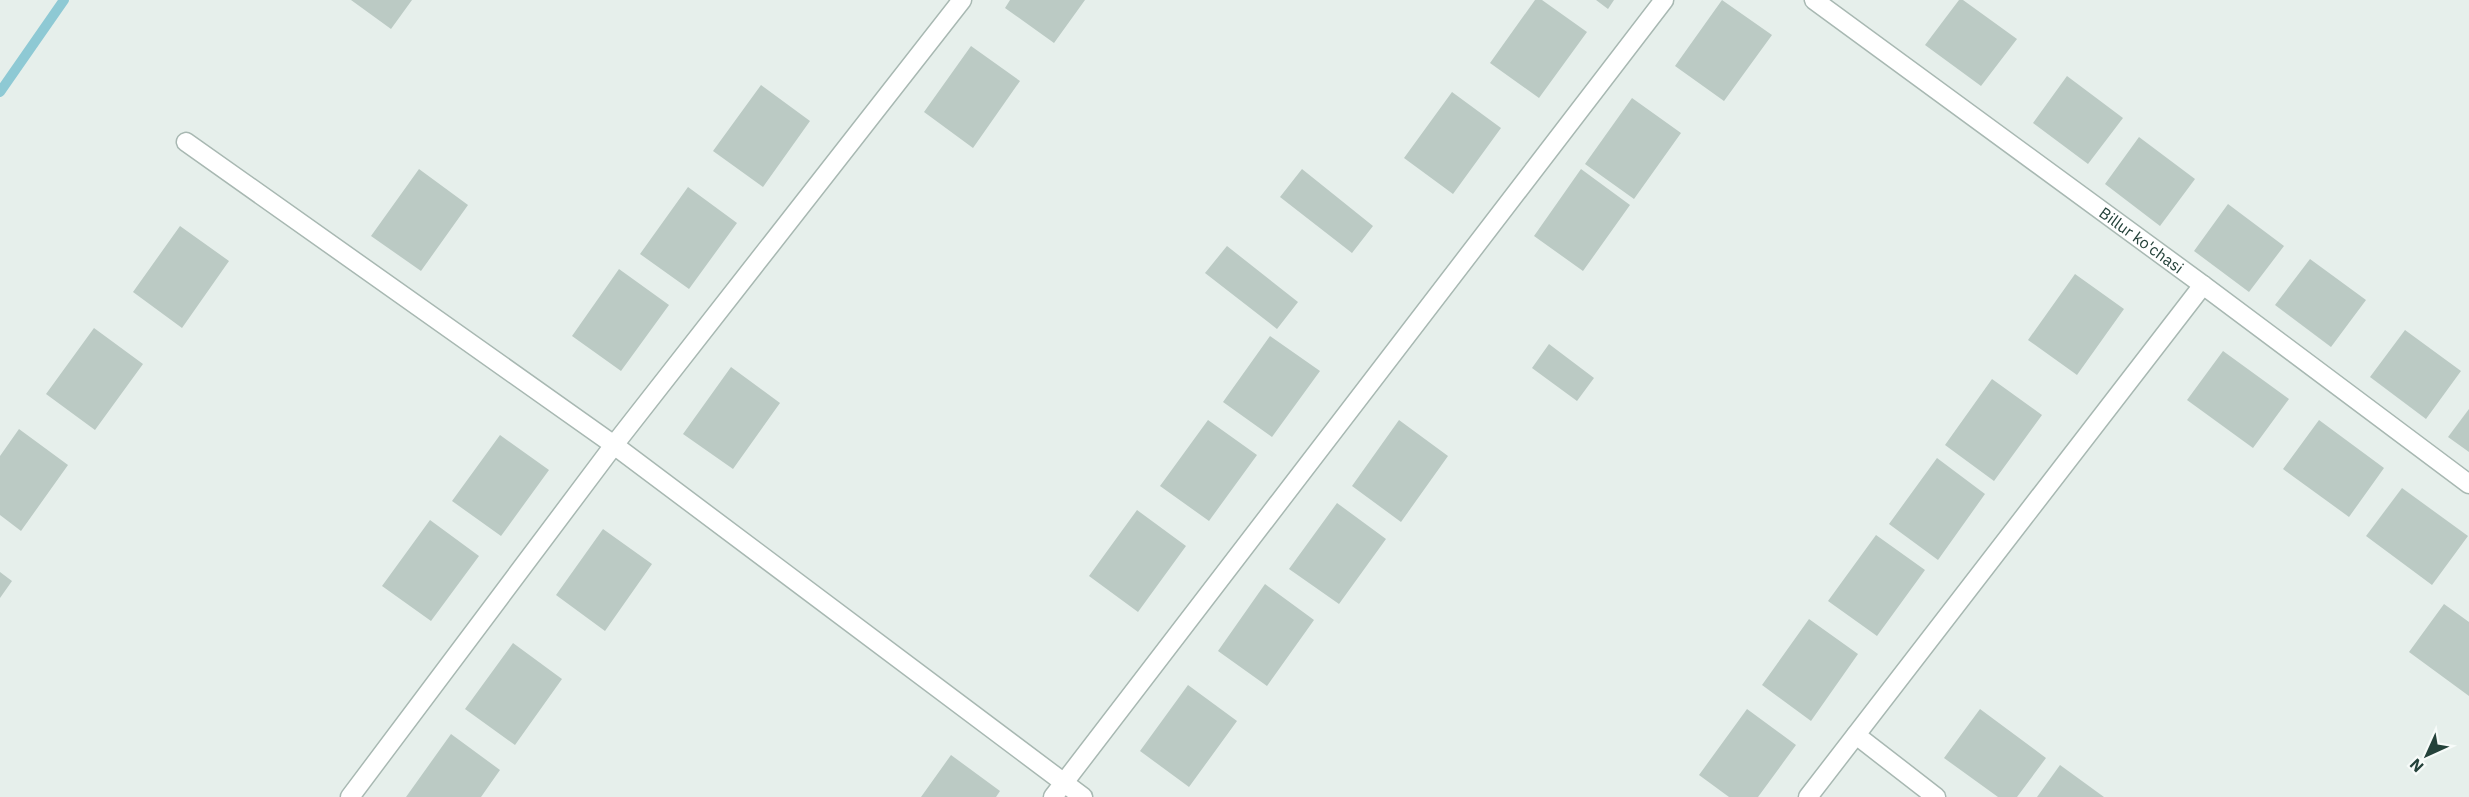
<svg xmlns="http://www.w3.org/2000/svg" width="2469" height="797" viewBox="0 0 2469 797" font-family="'IBM Plex Sans',sans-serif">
	<rect width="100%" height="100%" fill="#e6efeb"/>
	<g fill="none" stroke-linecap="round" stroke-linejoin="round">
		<path stroke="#8ec9d4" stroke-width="10" d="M0,92L64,0"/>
	</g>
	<path fill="#bbcac4" d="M351,0H412L391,29Z
		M1010,0H1085L1054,43L1005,8Z
		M1535,0H1542L1587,32L1539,98L1490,63Z
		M1596,0H1614L1608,9Z
		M1722,0L1772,35L1724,101L1675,66Z
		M1959,0H1963L2017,39L1981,86L1925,45Z
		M971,46L1020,81L973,148L924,112Z
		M2067,76L2123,118L2088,164L2033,123Z
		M761,85L810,121L763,187L713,151Z
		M1452,92L1501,128L1453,194L1404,158Z
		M1632,98L1681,133L1634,199L1585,164Z
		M2139,137L2195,179L2160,226L2105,184Z
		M419,169L468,205L421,271L371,236Z
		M1302,169L1373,226L1352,253L1280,197Z
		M1581,169L1630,205L1583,271L1534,236Z
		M688,187L737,223L689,289L640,254Z
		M2228,204L2284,246L2249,292L2194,251Z
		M180,226L229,261L182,328L133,292Z
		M1227,246L1298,302L1277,329L1205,273Z
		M2310,259L2366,300L2331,347L2275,305Z
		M619,269L669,305L621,371L572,336Z
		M2075,274L2124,309L2077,375L2028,340Z
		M94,328L143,364L95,430L46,394Z
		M2405,330L2461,371L2426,419L2370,377Z
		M1270,336L1320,371L1272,437L1223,402Z
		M1549,344L1594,378L1577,401L1532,368Z
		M2223,351L2289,399L2253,448L2187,400Z
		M731,367L780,403L733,469L683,434Z
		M1992,379L2042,415L1994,481L1945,445Z
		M2469,409V452L2448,437Z
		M1208,420L1257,455L1209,521L1160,486Z
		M1399,420L1448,456L1401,522L1352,486Z
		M2319,420L2384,468L2349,517L2283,469Z
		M19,429L68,465L21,531L0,515V456Z
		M500,435L549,470L501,536L452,501Z
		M1937,458L1985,494L1938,560L1889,524Z
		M2402,488L2468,536L2432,585L2366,536Z
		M1337,503L1386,539L1339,604L1289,569Z
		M1137,510L1186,546L1138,612L1089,576Z
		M430,520L479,556L431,621L382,586Z
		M603,529L652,564L605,631L556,595Z
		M1876,535L1925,570L1877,636L1828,601Z
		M0,572L12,581L0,598Z
		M1265,584L1314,620L1267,686L1218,651Z
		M2444,604L2469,622V696L2409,652Z
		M1809,619L1858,654L1811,721L1762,685Z
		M513,643L562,679L515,745L465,709Z
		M1188,685L1237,721L1189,787L1140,751Z
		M1747,709L1796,745L1758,797H1729L1699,775Z
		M1980,709L2046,758L2017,797H1998L1944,758Z
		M451,734L500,770L481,797H406Z
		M951,755L1000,791L996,797H921Z
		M2060,765L2104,797H2037Z"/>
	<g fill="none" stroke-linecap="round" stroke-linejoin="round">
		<defs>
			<g id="minor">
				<path id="s1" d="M1814,0L2203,285L2469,484"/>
				<path d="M186,142L614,445L1083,797"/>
				<path d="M1856,735L1936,797"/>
				<path d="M350,797L614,445L962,0"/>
				<path d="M1053,797L1664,0"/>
				<path d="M1808,797L2203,285"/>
			</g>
		</defs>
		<use href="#minor" stroke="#a8b8b2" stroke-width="21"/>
		<use href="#minor" stroke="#fff" stroke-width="18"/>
	</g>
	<g text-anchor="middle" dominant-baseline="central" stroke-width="4.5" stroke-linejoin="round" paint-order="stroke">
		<g font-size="16" fill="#24423a" stroke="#f7fbf9">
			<text stroke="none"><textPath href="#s1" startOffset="406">Billur ko'chasi</textPath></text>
		</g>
	</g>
	<g transform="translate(2427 755) rotate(225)" stroke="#f7fbf9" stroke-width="4.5" paint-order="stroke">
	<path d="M0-4.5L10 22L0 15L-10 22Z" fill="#24423a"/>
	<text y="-9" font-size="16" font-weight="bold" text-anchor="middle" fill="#24423a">N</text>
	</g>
</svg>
